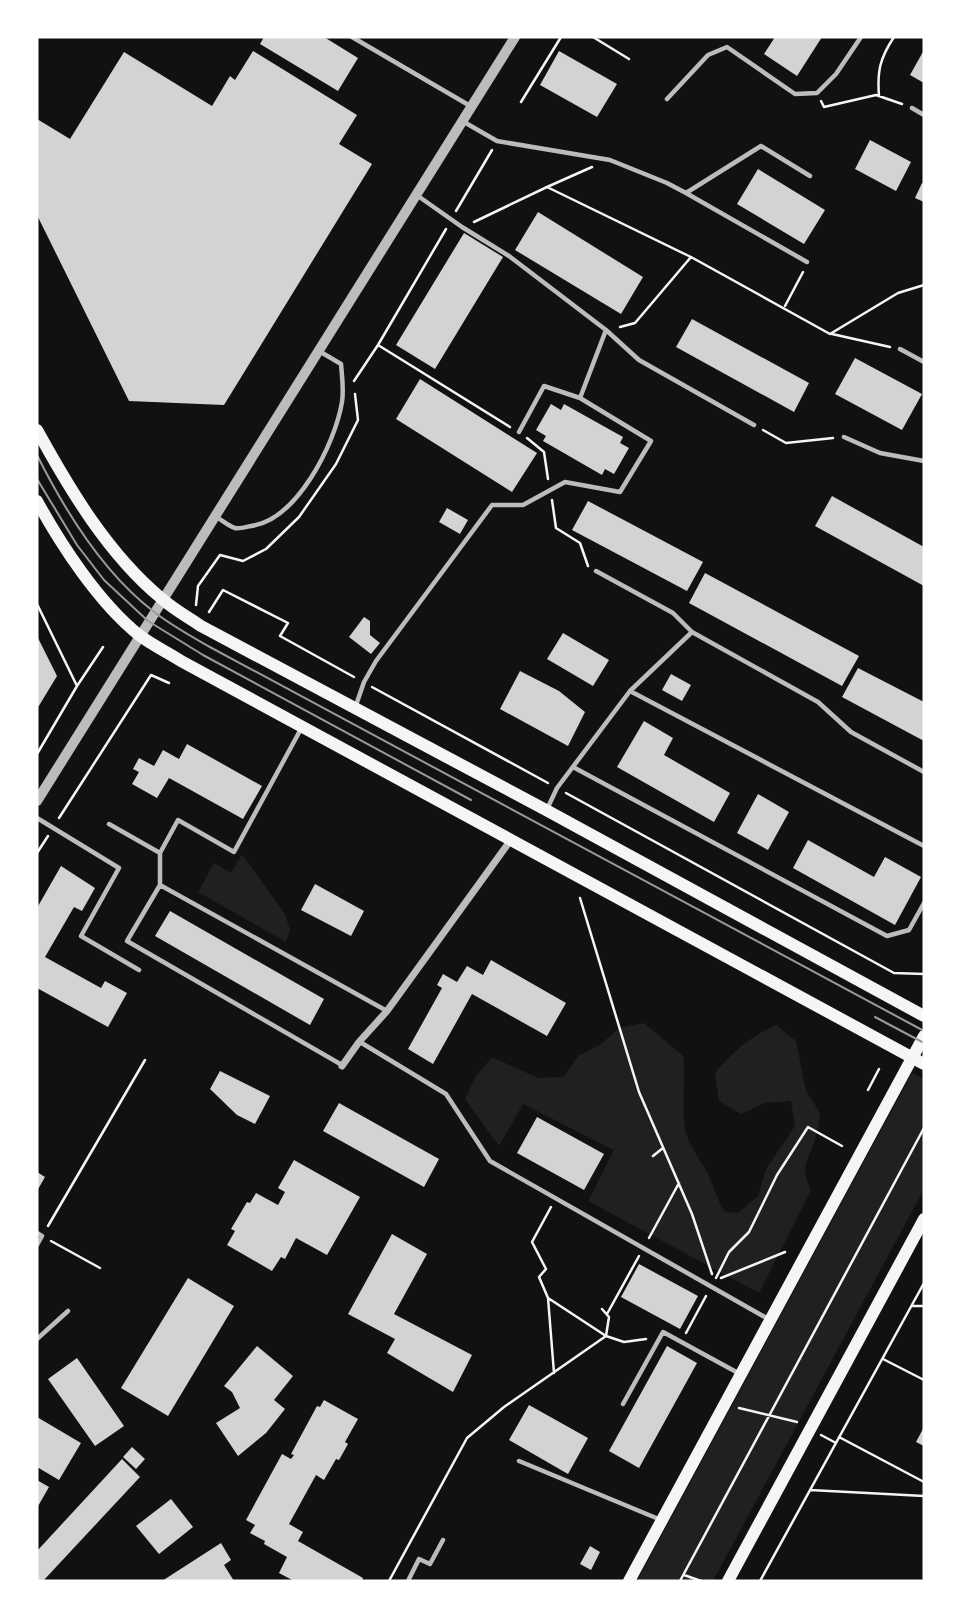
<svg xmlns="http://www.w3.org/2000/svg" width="961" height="1618" viewBox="0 0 961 1618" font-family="'Alegreya Sans',sans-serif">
	<rect width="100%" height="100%" fill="#111"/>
	<path fill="#202020" d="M242,854L285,914L290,930L286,942L198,892L214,863L231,873Z
		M644,1023L683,1056C686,1080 681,1103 685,1128C687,1143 700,1159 707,1172C714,1186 717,1200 725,1212L738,1213L758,1196L766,1169L795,1126L791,1101L765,1103L741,1114L719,1101L715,1073C733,1051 750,1037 776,1025L796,1041L806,1091L820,1113C819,1120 818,1129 816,1136C810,1160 798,1164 811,1190L759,1293L588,1201L614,1150L523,1104L499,1146L465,1099L476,1076L492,1057L538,1078L564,1077L578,1056L600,1045L619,1028Z
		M912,1073L924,1079V1189L713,1581H637Z"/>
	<path fill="#d3d3d3" d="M264,37H324L358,58L338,91L260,44Z
		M775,37H822L797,76L764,54Z
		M924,50V83L910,75Z
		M253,51L357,115L339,144L372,164L224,405L129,401L37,215V119L70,139L124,52L212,106L230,76L235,80Z
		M559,51L617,84L597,117L540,85Z
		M870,140L911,162L896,191L855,169Z
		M758,169L825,210L804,244L737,204Z
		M922,183L924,184V202L915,198Z
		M538,212L643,277L621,314L515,250Z
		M464,233L503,257L435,369L396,345Z
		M692,319L809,383L794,412L676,347Z
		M855,358L922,394L902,430L835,394Z
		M420,379L537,453L512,492L396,419Z
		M551,404L561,410L564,404L623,437L620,443L629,448L614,474L605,469L602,475L543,441L546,436L536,430Z
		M832,496L924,547V586L815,526Z
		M588,501L703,562L687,591L572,530Z
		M447,508L468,520L460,534L439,522Z
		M705,573L859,656L842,686L689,603Z
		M364,617L370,621V635L380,643L371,654L349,637Z
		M563,633L609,660L593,686L547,659Z
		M37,636L57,676L37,709Z
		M858,668L924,702V741L842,697Z
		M520,671L559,691L585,712L568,746L500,709Z
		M671,674L691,685L682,701L662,690Z
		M644,721L673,738L664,755L730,793L714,822L617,767Z
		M187,744L262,786L243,819L169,778L157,798L132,784L139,772L133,769L139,758L154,766L163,750L179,759Z
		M758,794L789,812L768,850L737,833Z
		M808,840L874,877L885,857L921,877L895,925L793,868Z
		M61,866L95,888L82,911L74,907L45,957L101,988L105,981L127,993L108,1027L37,988V908Z
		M315,884L364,911L351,936L301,910Z
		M170,911L324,999L310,1025L155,936Z
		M491,960L566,1003L547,1036L472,994L433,1064L408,1049L442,988L437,985L443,974L457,982L467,966L483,975Z
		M220,1071L270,1096L255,1124L237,1115L210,1089Z
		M339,1103L439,1159L424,1187L323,1131Z
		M537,1117L604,1154L584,1190L517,1153Z
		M294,1160L360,1197L327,1255L296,1238L285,1259L281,1257L272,1271L227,1245L235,1231L231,1229L247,1202L250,1203L256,1193L278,1205L285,1192L278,1188Z
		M37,1172L45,1177L37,1191Z
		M392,1234L427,1254L394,1314L472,1355L453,1392L387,1353L395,1339L348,1314Z
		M639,1264L698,1296L680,1329L621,1297Z
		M188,1278L234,1306L168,1416L121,1388Z
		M257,1346L293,1376L274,1400L285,1409L266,1433L238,1456L216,1423L240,1408L232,1392L224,1386Z
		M667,1346L697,1363L639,1468L609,1451Z
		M77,1358L124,1426L95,1446L48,1379Z
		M324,1400L358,1419L345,1442L348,1444L339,1460L336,1459L324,1480L316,1475L289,1524L303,1532L298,1541L363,1578L362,1581H294L279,1573L287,1557L264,1544L265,1541L250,1533L255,1525L246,1520L282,1454L291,1459L294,1455L291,1454L317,1406L320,1407Z
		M529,1405L588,1438L568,1474L509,1440Z
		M37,1417L81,1443L59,1480L37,1467Z
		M924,1427V1446L916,1442Z
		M132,1447L145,1459L136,1469L123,1457Z
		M122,1459L140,1477L43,1581H37V1551Z
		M37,1480L49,1487L37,1508Z
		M171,1499L193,1527L159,1554L136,1526Z
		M221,1543L231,1560L224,1565L234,1581H162Z
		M590,1546L600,1552L591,1570L580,1564Z"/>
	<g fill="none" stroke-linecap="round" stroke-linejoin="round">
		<path stroke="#f5f5f5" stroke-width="2.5" d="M593,37L629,59
			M879,96C877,71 880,58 894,37
			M821,101L824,107L876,95L902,104
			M521,102L561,37
			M547,187L592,167
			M456,211L492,150
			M474,222L547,187L691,257
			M446,229L378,345L510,427
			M785,306L803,272
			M620,327L635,323L691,257L830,334L898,293L924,285
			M832,334L890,347
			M354,381L378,345
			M763,430L786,443L833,438
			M527,438L544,452L548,479
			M552,500L556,528L580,543L588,566
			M37,604L77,686L37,754
			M196,605L198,586L220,555L243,561L266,549L299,517L336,464L358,420L355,394
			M209,612L223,590L288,623L280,636L354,677
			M77,686L103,647
			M372,687L548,783
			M566,793L894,973L924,974
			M59,818L151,675L169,683
			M37,853L48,836
			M580,898L639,1092L692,1214L712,1274
			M868,1090L879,1069
			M653,1156L663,1148
			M551,1207L532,1242L546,1269L539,1277L548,1298L554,1373
			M48,1226L145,1060
			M649,1238L679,1183
			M51,1241L100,1268
			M716,1278L729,1252L749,1232L777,1175L808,1127L842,1146
			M721,1278L785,1252
			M548,1298L606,1336L609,1317L602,1309
			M912,1306H924
			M607,1314L639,1256
			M686,1333L706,1296
			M883,1359L924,1380
			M739,1408L797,1422
			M821,1435L836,1443
			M839,1437L924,1482
			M810,1490L924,1496
			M684,1575L701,1581
			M389,1581L467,1438L504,1407L606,1336L624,1342L646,1339
			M680,1581L924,1128
			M760,1581L924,1283"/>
		<path stroke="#bcbcbc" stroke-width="4.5" d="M352,37L472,107
			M667,99L708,55L727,47L795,94L817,93L836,74L861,37
			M912,108L924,115
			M464,122L497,141L610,160L667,183L686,193L761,146L810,176
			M686,193L807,262
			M606,330L639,360L754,425
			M900,349L924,362
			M519,432L544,386L580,398
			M844,437L880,453L924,461
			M216,517C222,520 228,526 235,528C239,529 246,527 251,526C297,520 335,444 342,402C344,389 342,376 341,364L319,351
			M596,571L673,613L692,632L818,702L851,732L924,772
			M630,691L692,632
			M355,708L364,682L376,661L492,505H523L565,482L620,492L651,441L580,398L606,330L509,256L462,227L418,196
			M573,767L887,936L909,930L924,903
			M548,807L557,788L630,691L924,846
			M37,818L119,868L81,936L139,970
			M109,824L160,853L178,820L234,852L302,727
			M160,885V853
			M360,1042L446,1094L490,1161L770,1320
			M342,1065L127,941L160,885L387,1011
			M37,1233L42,1236L37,1245
			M37,1339L68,1311
			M623,1404L663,1332L740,1374
			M519,1461L661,1520
			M408,1581L419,1559L430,1564L443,1540"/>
		<path stroke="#bcbcbc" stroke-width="7" d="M342,1066L359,1042L387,1011L510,841"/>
		<path stroke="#bcbcbc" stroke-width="10" d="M37,801L515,37"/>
		<path stroke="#f5f5f5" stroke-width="12" d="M37,430C70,490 108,554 161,598C173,609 188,617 201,626L546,810L924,1016
			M37,501C61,545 99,603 139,635C152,645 167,652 181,661L924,1064
			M629,1581L924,1036
			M728,1581L924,1219"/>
		<path stroke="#9a9a9a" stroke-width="2" d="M37,455C65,511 102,572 153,611C169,624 189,635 208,646L924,1031
			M37,479L77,545L104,580L148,621L203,655L471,800
			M875,1017L924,1043"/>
	</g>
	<rect width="961" height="1618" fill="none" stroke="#ffffff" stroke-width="77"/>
</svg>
